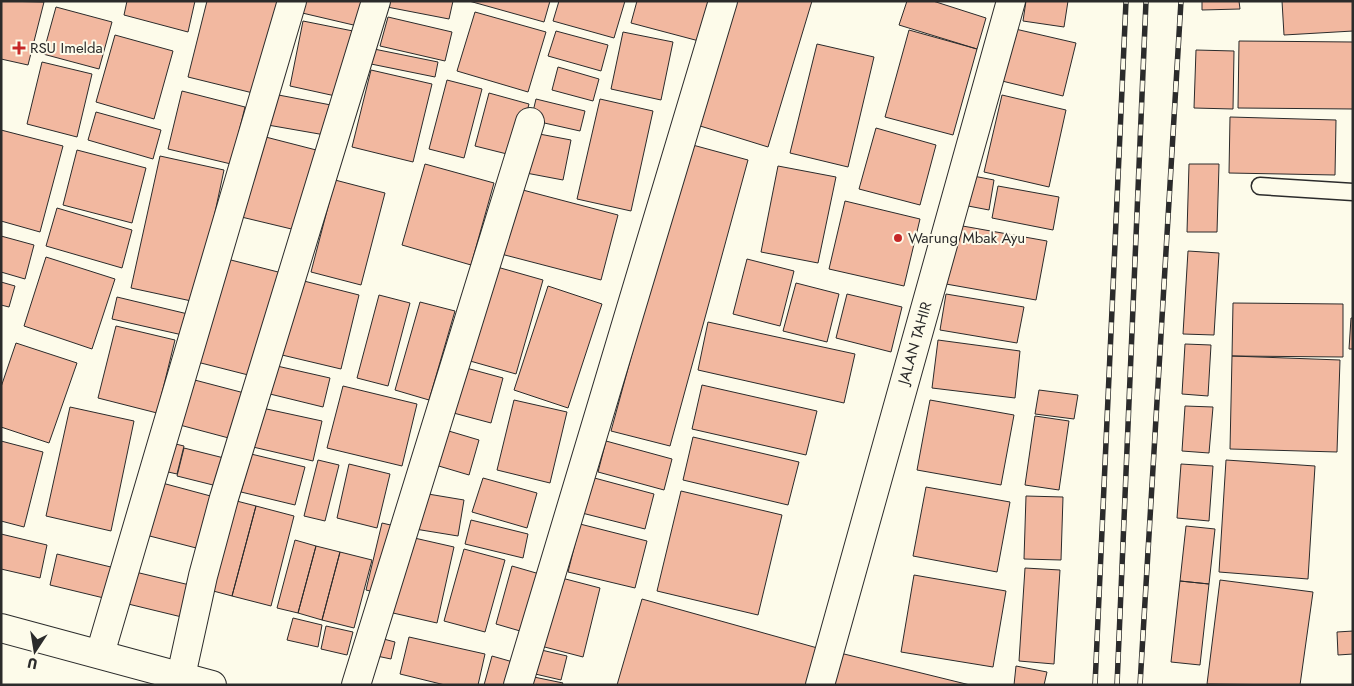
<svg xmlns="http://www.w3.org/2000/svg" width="1354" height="686" viewBox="0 0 1354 686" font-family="Jost,sans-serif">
	<rect width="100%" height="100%" fill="#fdfbea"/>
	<path fill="#f2b8a0" stroke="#2b2b2b" d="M1,1L44,2L28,65L1,59Z
		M127,1H195L188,32L124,15Z
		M207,1H279L257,94L188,77Z
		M301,1H368L362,27L298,12Z
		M388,1H453L449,19L387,7Z
		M469,1H550L544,22Z
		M559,1H625L614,38L553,21Z
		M637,1H709L699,41L631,23Z
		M734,1H812L768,147L697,125Z
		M907,1H933L986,18L977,49L899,25Z
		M1026,1H1068L1064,27L1023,21Z
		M1202,1H1239L1240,9L1202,10Z
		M1282,1H1353V31L1284,35Z
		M56,7L112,22L99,69L43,54Z
		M475,12L546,32L528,92L457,71Z
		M388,17L452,32L445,61L380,46Z
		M303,21L353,31L340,97L290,86Z
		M1011,28L1076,43L1063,96L998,80Z
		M909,30L977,49L953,135L885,117Z
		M556,31L608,45L601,71L548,56Z
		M623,32L673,42L661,100L611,89Z
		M115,35L173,51L154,119L96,102Z
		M1239,41L1353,42V109L1238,108Z
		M817,44L874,57L848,167L790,153Z
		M374,49L438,62L435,77L371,64Z
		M1196,50L1234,51L1233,109L1194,108Z
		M42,62L92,74L77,137L27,124Z
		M558,67L599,79L593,101L552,90Z
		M371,70L432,84L413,162L352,147Z
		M447,80L482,89L464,158L429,149Z
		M182,91L245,107L231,164L168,149Z
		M268,93L331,105L325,135L262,124Z
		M489,93L529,104L515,156L475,146Z
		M1002,95L1066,110L1049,187L984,172Z
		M536,99L585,111L580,131L531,120Z
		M600,99L653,111L631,211L577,199Z
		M96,112L161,130L153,159L88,140Z
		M1230,117L1336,120L1335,175L1229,173Z
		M876,128L936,145L920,205L859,189Z
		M1,130L63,146L40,232L1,221Z
		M534,133L571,140L563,180L526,173Z
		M254,134L324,152L304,232L233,215Z
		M689,144L748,160L670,446L611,431Z
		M77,150L146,168L132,223L63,205Z
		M160,156L224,170L196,302L131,288Z
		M425,164L494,183L471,265L402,245Z
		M1189,164H1219L1217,232H1187Z
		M778,166L836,177L818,263L761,252Z
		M968,175L994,180L989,210L963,205Z
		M335,180L385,193L361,285L311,272Z
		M998,186L1059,197L1053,230L992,218Z
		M519,189L618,215L601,280L501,254Z
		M845,201L920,219L904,286L829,269Z
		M57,208L132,230L122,268L46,246Z
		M957,225L1047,241L1036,300L946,284Z
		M1,236L34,245L25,279L1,272Z
		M1188,251L1219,253L1214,335L1183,334Z
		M46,257L115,279L92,349L24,326Z
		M223,258L286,274L260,378L197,362Z
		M747,259L794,271L780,326L733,314Z
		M490,265L543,280L516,374L463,359Z
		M300,280L359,295L341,369L282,355Z
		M1,282L15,286L9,307L1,305Z
		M796,283L839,294L827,342L783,331Z
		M548,286L602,304L568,408L514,390Z
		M847,294L902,307L891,352L836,338Z
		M946,294L1024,307L1017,343L940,330Z
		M379,295L410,303L388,386L357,378Z
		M117,297L192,315L187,336L112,319Z
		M420,302L455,311L429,400L395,390Z
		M1233,303L1343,304V357L1232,356Z
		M1351,318H1353V349H1349Z
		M708,322L855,354L844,403L698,370Z
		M116,326L175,340L157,413L98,398Z
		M938,340L1020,351L1015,398L932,388Z
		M16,343L77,363L49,443L1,427V387Z
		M1185,344L1211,345L1208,396L1182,394Z
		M1232,356L1340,360L1337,452L1230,449Z
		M277,366L330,378L323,407L270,394Z
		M459,366L503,378L491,423L446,411Z
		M187,378L252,395L240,441L176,424Z
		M702,385L817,411L806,455L692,429Z
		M343,386L417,404L402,466L327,448Z
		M1039,390L1078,395L1074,419L1035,414Z
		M514,400L567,412L550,483L497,470Z
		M930,400L1014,415L1001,485L917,470Z
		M1185,406L1213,407L1209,453L1182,451Z
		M70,407L134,421L111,531L46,516Z
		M262,408L322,421L313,461L253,447Z
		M1035,416L1069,421L1059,490L1025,485Z
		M442,429L479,440L469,475L432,464Z
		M693,437L799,462L788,505L683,480Z
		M1,441L43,452L24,527L1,521Z
		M163,441L184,446L177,474L155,469Z
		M606,441L672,459L664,490L598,472Z
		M184,448L224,458L217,486L177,476Z
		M251,454L305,467L295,505L241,492Z
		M318,460L339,465L325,521L304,516Z
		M1226,460L1315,466L1308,579L1219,572Z
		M349,464L390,474L377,528L337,518Z
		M1181,464L1213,466L1209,521L1177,518Z
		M587,476L654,494L645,529L578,512Z
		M483,478L537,493L527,528L472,512Z
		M151,480L218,498L204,550L138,533Z
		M926,487L1010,502L997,572L913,556Z
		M681,491L782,515L758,615L657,591Z
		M422,493L464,500L458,536L415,529Z
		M1026,496L1063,497L1061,560L1024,559Z
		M225,498L256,506L232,596L202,588Z
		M256,506L294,516L271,606L232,596Z
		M471,520L528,534L523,558L465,544Z
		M382,523L399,527L382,594L366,590Z
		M580,524L647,541L635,588L568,572Z
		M1186,526L1215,529L1209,584L1180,581Z
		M1,534L47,545L40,578L1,569Z
		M410,537L454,547L437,623L393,613Z
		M295,540L316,546L298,613L277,608Z
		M316,546L340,552L322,620L298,613Z
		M464,549L505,560L485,632L444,621Z
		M340,552L372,560L354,628L322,620Z
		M57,554L115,568L108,599L50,585Z
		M512,566L543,575L527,633L496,624Z
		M1025,568L1060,570L1054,664L1019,661Z
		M127,570L198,587L190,619L120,602Z
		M914,575L1006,591L993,667L901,652Z
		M554,576L600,588L583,657L537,645Z
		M1220,580L1313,592L1300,685L1207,684Z
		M1180,581L1209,584L1200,665L1171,662Z
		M642,599L821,649L811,685H617Z
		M293,618L322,625L318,647L287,640Z
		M326,626L353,632L347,655L321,649Z
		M1353,631V654L1338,655L1337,632Z
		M376,637L395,642L391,659L372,655Z
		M409,637L485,654L478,685H445L400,674Z
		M537,649L567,656L561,680L531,673Z
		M840,653L970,685H832Z
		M492,656L520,664L514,685H484Z
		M1016,666L1047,672L1044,685H1014Z
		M529,676L563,683L562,685H527Z"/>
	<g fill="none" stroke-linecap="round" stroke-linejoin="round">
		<defs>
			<path id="lane" d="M1260,186L1353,192"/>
			<path id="street" d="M100,654L292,1
				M179,685L203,576L224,498L376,1
				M356,685L530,122
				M518,685L723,1
				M820,685L1011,1"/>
			<path id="secondary" d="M1,628L212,685"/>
		</defs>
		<use href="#lane" stroke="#2b2b2b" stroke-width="19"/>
		<use href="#street" stroke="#2b2b2b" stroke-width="30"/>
		<use href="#secondary" stroke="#2b2b2b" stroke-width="30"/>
		<use href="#lane" stroke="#fdfbea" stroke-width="16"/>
		<use href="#street" stroke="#fdfbea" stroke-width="28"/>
		<use href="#secondary" stroke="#fdfbea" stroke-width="28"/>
		<defs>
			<path id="rail" d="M1095,685L1126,1
				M1117,685L1146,1
				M1140,685L1181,1"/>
		</defs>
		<use href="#rail" stroke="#2b2b2b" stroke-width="5.5"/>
		<use href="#rail" stroke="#fdfbea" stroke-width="4" stroke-dasharray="11" stroke-linecap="butt"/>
	</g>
	<g fill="#c62828" stroke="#fdfbea" stroke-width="2">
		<path d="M16.5 40.5h5v5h5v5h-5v5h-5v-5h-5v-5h5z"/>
		<circle cx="898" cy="238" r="5"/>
	</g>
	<g text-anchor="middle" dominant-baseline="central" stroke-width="4" stroke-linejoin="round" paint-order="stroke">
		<g font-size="15" fill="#2b2b2b" stroke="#fdfbea" text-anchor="start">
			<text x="30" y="48">RSU Imelda</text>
			<text x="908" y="238">Warung Mbak Ayu</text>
		</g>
		<g font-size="15" fill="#2b2b2b" stroke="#fdfbea">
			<text transform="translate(915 343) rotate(-74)">JALAN TAHIR</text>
		</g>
	</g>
	<rect width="1354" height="686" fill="none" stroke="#2b2b2b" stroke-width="5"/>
	<g transform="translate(35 651) rotate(192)" stroke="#fdfbea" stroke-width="4" paint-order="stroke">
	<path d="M0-4L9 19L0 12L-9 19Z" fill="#2b2b2b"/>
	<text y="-8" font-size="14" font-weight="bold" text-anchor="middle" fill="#2b2b2b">U</text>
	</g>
</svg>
